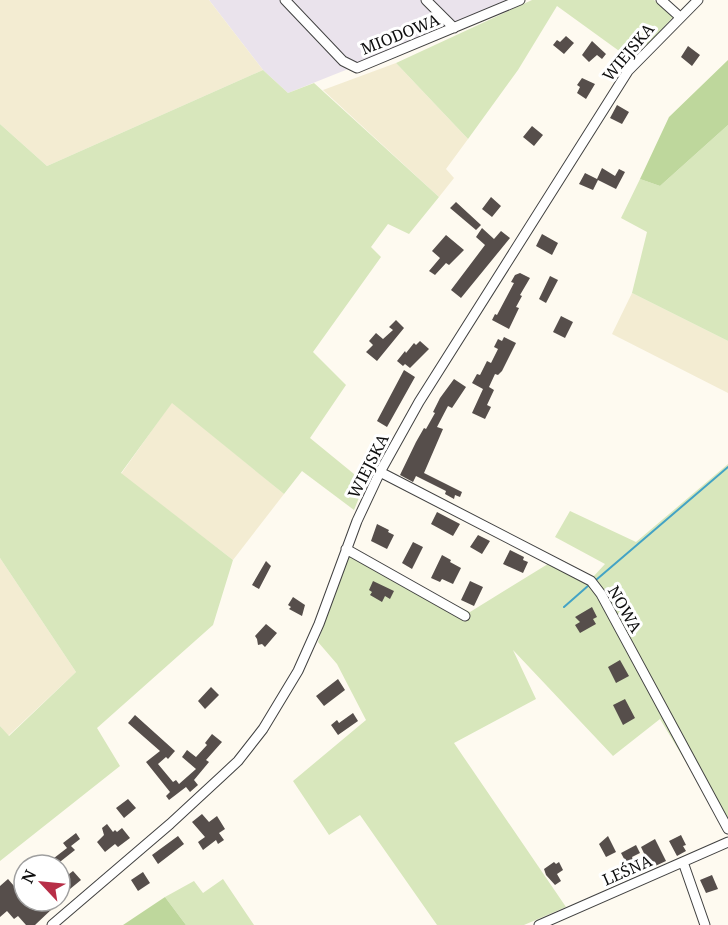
<svg xmlns="http://www.w3.org/2000/svg" width="728" height="925" viewBox="0 0 728 925" font-family="'Noto Serif',serif">
	<rect width="100%" height="100%" fill="#fefaf0"/>
	<path fill="#eae3ec" d="M209,0H521L288,93L263,70Z"/>
	<path fill="#f3ecd2" d="M0,0H209L263,70L47,166L0,124Z
		M396,63L468,139L446,169L454,178L439,197L323,90Z
		M632,293L728,341V393L612,334Z
		M172,402L284,494L233,560L121,474Z
		M0,558L76,672L8,736L0,726Z"/>
	<path fill="#d8e7bc" d="M532,0H654L673,17L633,61L557,6L518,70L468,139L396,63Z
		M263,70L288,93L314,83L439,197L409,234L388,224L371,247L381,257L313,352L346,385L310,438L365,483L354,510L302,471L284,494L172,403L121,473L233,560L213,625L97,728L120,766L0,861V726L9,736L76,672L0,558V124L47,166Z
		M728,125V341L632,293L647,232L621,218L640,179L660,186Z
		M728,464V832L660,719L613,756L513,650L536,699L454,743L566,907L524,925H437L360,815L329,835L293,781L366,720L337,664L318,642L338,582L350,555L470,612L556,559L593,577L605,564L555,537L570,511L636,542Z
		M223,879L254,925H186L165,897L194,881L203,893Z"/>
	<path fill="#bed79c" d="M728,60V125L660,186L640,179L669,117Z
		M165,897L186,925H123Z"/>
	<g fill="none" stroke-linecap="round" stroke-linejoin="round">
		<path stroke="#43a3c5" stroke-width="2" d="M596,580L728,467
			M564,607L589,585"/>
	</g>
	<path fill="#564e4b" d="M566,36L574,43L564,54L553,45L557,40L560,42Z
		M592,41L606,54L602,59L597,55L589,62L582,55Z
		M688,46L700,55L692,66L681,57Z
		M582,78L595,84L586,99L577,93L580,87L577,85Z
		M617,105L629,112L622,124L610,118Z
		M532,126L543,135L534,146L523,137Z
		M602,168L615,176L619,169L625,172L616,189L598,180L593,190L579,184L585,173L597,179Z
		M491,197L501,206L492,217L482,209Z
		M456,202L481,225L476,230L450,208Z
		M482,228L494,239L501,231L510,238L461,298L451,290L485,245L476,237Z
		M542,234L558,243L552,255L536,246Z
		M446,235L464,250L449,265L446,263L435,275L429,271L440,258L432,251Z
		M520,273L530,278L520,295L522,296L516,307L519,308L509,329L492,320L495,314L497,315L514,283L511,282L515,275Z
		M550,276L558,280L546,303L539,299Z
		M561,316L573,322L565,338L553,332Z
		M396,320L404,328L377,361L366,352L373,345L369,341L376,333L383,339L393,330L389,327Z
		M504,337L516,343L502,371L498,375L495,374L489,387L494,390L487,405L491,407L485,419L472,413L483,389L472,383L477,374L480,375L487,361L491,363L498,349L494,347L498,339L502,341Z
		M420,341L429,349L410,368L405,364L403,366L397,361L405,351L406,353L414,343L416,345Z
		M404,370L415,377L387,427L377,421Z
		M454,379L466,387L452,408L448,406L437,427L443,429L424,473L462,492L460,497L455,495L454,499L445,494L446,491L416,476L413,482L400,475L416,442L424,428L426,429L435,413L433,412L440,398Z
		M437,512L460,524L453,536L431,524Z
		M377,524L389,530L388,532L394,535L387,549L371,541Z
		M478,535L490,541L482,554L470,547Z
		M413,542L423,547L412,569L402,563Z
		M510,550L524,557L523,560L528,562L523,573L503,564Z
		M442,555L451,560L450,562L461,568L453,584L442,579L440,582L431,578Z
		M266,561L271,566L259,589L252,585Z
		M373,581L394,591L390,599L385,596L382,602L370,595L372,592L369,590Z
		M470,581L483,587L474,606L461,600Z
		M293,597L305,605L302,616L289,609L291,607L288,605Z
		M592,607L597,617L593,619L596,624L580,633L575,625L580,622L575,617Z
		M266,624L277,633L265,647L262,644L258,645L257,639L255,636Z
		M620,660L629,676L616,683L608,667Z
		M338,679L345,690L324,706L316,696Z
		M211,687L219,695L205,709L198,701Z
		M625,699L635,718L623,725L613,705Z
		M353,713L358,721L338,735L331,725L337,720L339,723Z
		M135,715L175,751L168,759L166,757L158,764L173,782L176,780L179,784L196,769L182,757L187,750L196,757L207,745L205,743L212,734L222,742L206,760L209,762L194,780L198,785L190,792L186,787L169,800L166,796L170,792L146,762L160,751L128,723Z
		M128,799L136,808L124,818L116,808Z
		M202,814L209,822L217,816L225,829L219,833L224,840L218,844L216,840L203,850L198,842L205,837L192,822Z
		M107,824L113,832L115,830L117,832L122,828L130,838L118,847L115,844L105,852L97,842L104,835L102,828Z
		M76,833L80,839L71,846L75,850L56,865H45L67,848L63,843Z
		M681,835L686,845L683,846L686,851L677,856L669,841Z
		M178,836L184,844L158,864L152,855Z
		M608,836L616,852L606,857L599,844Z
		M655,839L666,861L651,868L641,847Z
		M636,845L640,853L632,857L636,867L630,870L621,853Z
		M554,862L556,864L559,862L563,870L557,874L561,881L555,885L546,875L544,869Z
		M73,871L81,880L70,889L67,885L60,891V881Z
		M143,872L150,883L138,891L131,880Z
		M712,875L718,889L706,893L700,880Z
		M24,878V901H47L53,908L35,925H26L18,916L14,919L7,911L0,917V886L8,879L14,886Z"/>
	<g fill="none" stroke-linecap="round" stroke-linejoin="round">
		<defs>
			<path id="minor" d="M285,0L343,61L357,68L520,0
				M426,0L454,28
				M661,0L680,17
				M380,472L591,581L601,594L728,829
				M346,549L465,616
				M683,862L705,925
				M52,925L170,824L223,775L238,761L263,729L298,671L319,624L357,521L380,472L419,402L628,71L698,0
				M539,925L728,842"/>
		</defs>
		<use href="#minor" stroke="#414141" stroke-width="11"/>
		<use href="#minor" stroke="#fff" stroke-width="9"/>
	</g>
	<g text-anchor="middle" dominant-baseline="central" stroke-width="6" stroke-linejoin="round" paint-order="stroke">
		<g font-size="16" fill="#0e0e0e" stroke="#fff">
			<text transform="translate(400 34) rotate(-22)">MIODOWA</text>
			<text transform="translate(628 52) rotate(-50)">WIEJSKA</text>
			<text transform="translate(368 466) rotate(-63)">WIEJSKA</text>
			<text transform="translate(625 609) rotate(60)">NOWA</text>
			<text transform="translate(627 870) rotate(-24)">LEŚNA</text>
		</g>
	</g>
	<g transform="translate(42 883) rotate(296)"><circle r="28" fill="#ffffff" stroke="#9f9f9f" stroke-width="1.5"/>
	<path d="M0-4.5L10 22L0 15L-10 22Z" fill="#b72e47"/>
	<text y="-9" font-size="16" font-weight="bold" text-anchor="middle" fill="#0e0e0e">N</text>
	</g>
</svg>
